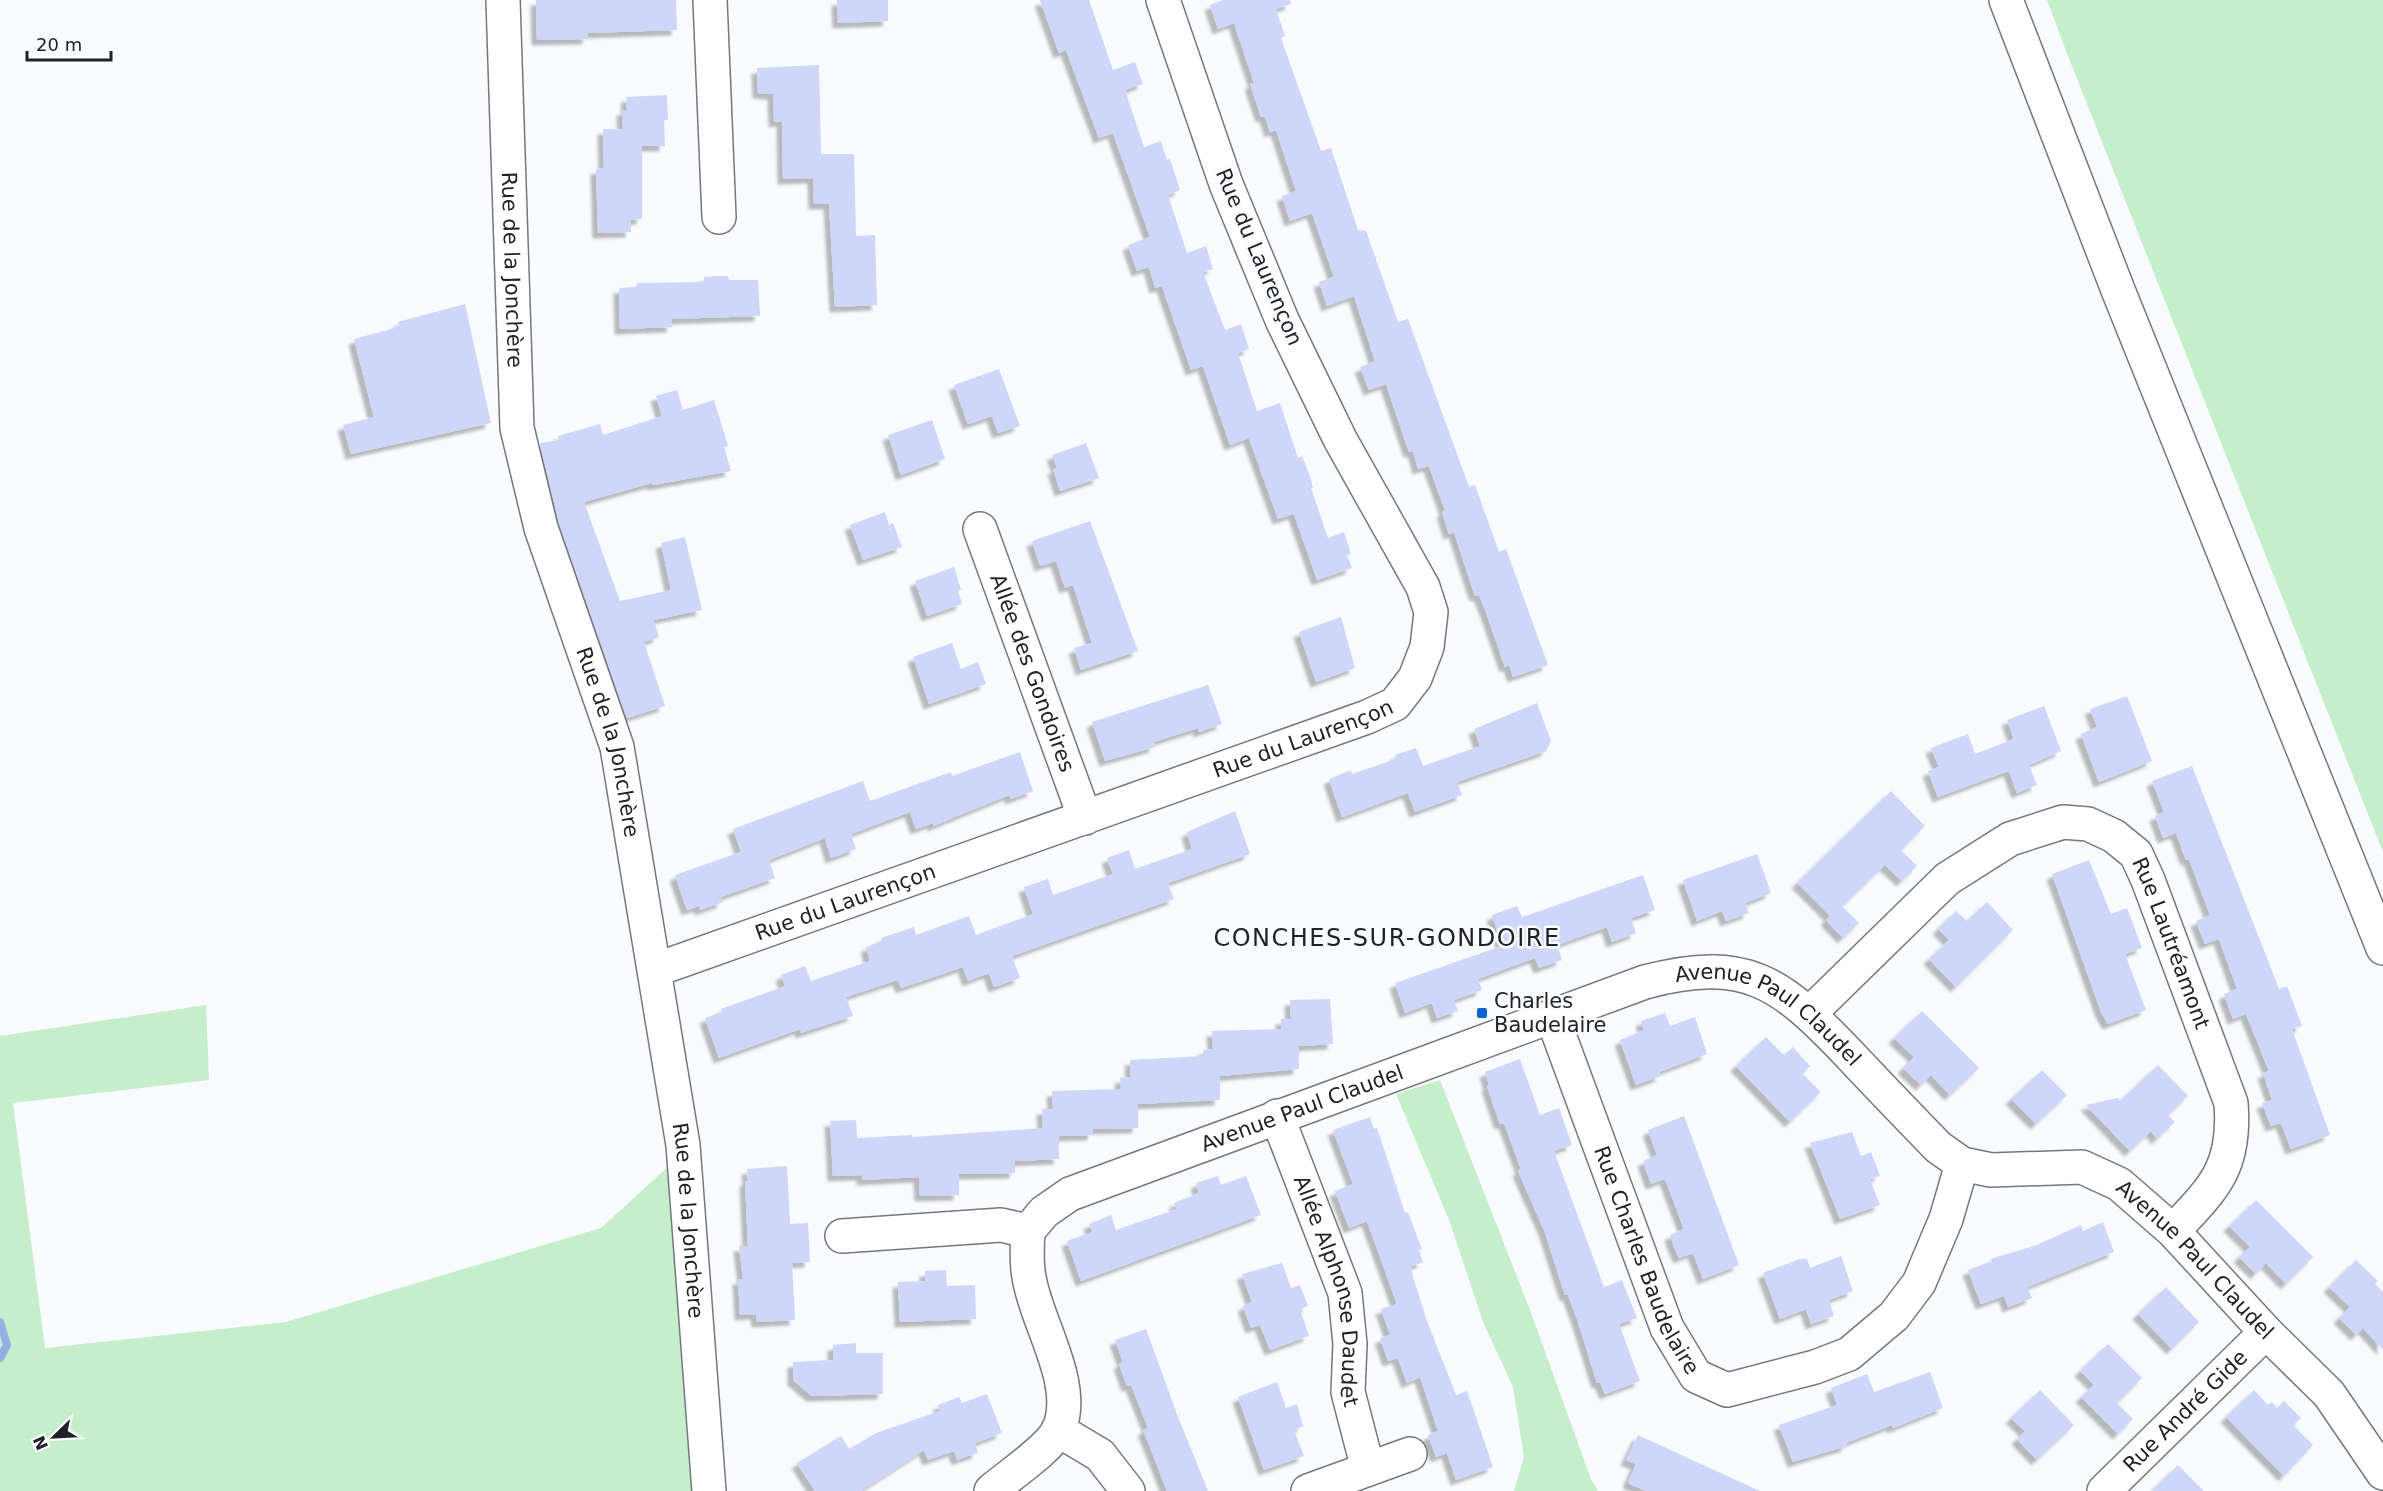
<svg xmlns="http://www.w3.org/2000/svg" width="2383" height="1491" viewBox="0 0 2383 1491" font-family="'DejaVu Sans',sans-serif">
	<defs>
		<filter id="shadow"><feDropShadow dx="-5.5" dy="5.5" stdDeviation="1.5" flood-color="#0004"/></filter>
	</defs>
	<rect width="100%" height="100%" fill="#fafbff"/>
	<path fill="#c5eeca" d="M2047,0H2383V852L2066,51Z
		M206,1005L209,1080L13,1103L45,1348L286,1322L601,1228L671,1164L692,1491H0V1036Z
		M1440,1080L1530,1310L1591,1479L1598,1491H1514L1524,1457L1513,1387L1483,1322L1449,1220L1396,1094Z"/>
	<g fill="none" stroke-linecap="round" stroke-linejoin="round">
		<path stroke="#91b1e5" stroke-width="8" d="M0,1322L7,1345L0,1358"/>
	</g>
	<path fill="#ced6fa" filter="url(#shadow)" d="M536,0H676L677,30L588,33V39L537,40Z
		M837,0H888V21L838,23Z
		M1040,0H1089L1113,70L1135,62L1143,84L1125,90L1144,147L1161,141L1167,160L1170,159L1180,190L1168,195L1187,253L1206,246L1213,269L1203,272L1225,330L1241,324L1249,349L1238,353L1257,411L1280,403L1298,458L1302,456L1310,476L1313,488H1311L1328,538L1344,532L1351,554L1347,555L1352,568L1317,580L1294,514L1278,519L1249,438L1230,445L1203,366L1191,370L1162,286L1155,288L1149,267L1137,271L1128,245L1150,237L1113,133L1099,138L1066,50L1059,53Z
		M1223,0H1290L1291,4L1276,9L1285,36L1281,38L1321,151L1331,148L1358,230L1366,231L1398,322L1408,319L1469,487L1475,485L1499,552L1506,549L1548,665L1513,677L1509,665L1505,667L1486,612L1479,595L1475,596L1454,532L1449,534L1442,512L1445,510L1429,466L1418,469L1413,451L1409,452L1386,384L1369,390L1360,367L1375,361L1354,296L1327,306L1319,282L1334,277L1312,213L1290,221L1282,196L1296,191L1276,130L1270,132L1265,116L1261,117L1250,84L1254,83L1234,23L1218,29L1210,5Z
		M819,65L821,154H854L856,236L875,235L877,305L835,307L829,204H814L813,178L783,179L782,121L774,122L773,94L758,93L757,68Z
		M667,95L668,120H664L665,146H642V219L631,220V232L598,233L596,169L604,168L603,129H623L622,110H627L626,97Z
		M716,276H728L729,280H758L760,316L672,319V327L620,329L619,288L636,287L637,283L704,282V277Z
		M465,304L491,423L351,454L343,425L374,417L354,339L399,327L398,322Z
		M999,369L1020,426L998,433L992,416L968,424L954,385Z
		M677,390L683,410L714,400L728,446L724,447L731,471L653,485L652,483L584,502L620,601L671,590L661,543L685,537L702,610L654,620L659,637L644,642L665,706L627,718L559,523L540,443L559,440L558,436L600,424L603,435L662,416L656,396Z
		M932,420L945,459L901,475L888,435Z
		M1086,443L1099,478L1060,491L1053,469L1057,468L1052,455Z
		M885,512L889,525L893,523L902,547L863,560L850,525Z
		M1090,521L1138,651L1081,670L1074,648L1092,643L1073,585L1065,588L1056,561L1040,566L1032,541Z
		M954,567L961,590L958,591L962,604L927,616L915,581Z
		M1341,617L1355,668L1316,682L1299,632Z
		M952,643L961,669L978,662L986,684L929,704L913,657Z
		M1208,685L1222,724L1199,732L1198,728L1154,742L1155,747L1105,761L1092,722Z
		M2127,696L2152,761L2099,782L2081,734L2097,727L2090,709Z
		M1537,703L1551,741L1546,751L1457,782L1462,795L1415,812L1408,793L1342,817L1329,779L1351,770L1352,774L1396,759L1395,755L1416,748L1423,766L1480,746L1474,729Z
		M2044,706L2061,751L2029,765L2037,785L2017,793L2009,771L1938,797L1928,771L1939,767L1931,748L1968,734L1975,754L2014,739L2007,720Z
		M1020,752L1033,791L1011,799L1009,795L933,826V823L916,829L910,812L851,834L856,849L831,858L825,838L769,860L775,878L721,897L723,902L712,906L700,910L699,906L687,910L675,875L741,852L733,829L863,781L870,801L951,772L952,776Z
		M2192,766L2279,989L2287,986L2302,1026L2292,1029L2330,1135L2291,1149L2281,1123L2271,1126L2262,1103L2272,1100L2263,1073L2269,1071L2246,1014L2233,1019L2224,994L2237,989L2219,939L2205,944L2196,921L2210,915L2189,859L2186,860L2176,833L2163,838L2155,816L2164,812L2152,781Z
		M1891,791L1925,826L1901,850L1917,866L1902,881L1885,865L1864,885L1842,906L1859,923L1843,938L1826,920L1830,916L1797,883Z
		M1235,811L1250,854L1168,883L1174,899L1012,956L1020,978L994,987L989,973L968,981L963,967L901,988L898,980L846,997L853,1016L801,1033L800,1029L719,1058L705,1018L722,1012L721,1009L785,986L781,975L805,966L811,981L870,961L866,947L882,941L881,938L914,927L916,935L969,916L976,935L1033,914L1024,887L1048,879L1053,895L1113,874L1107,858L1129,850L1135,869L1192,849L1187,832Z
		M1757,854L1771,893L1745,903L1749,913L1726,921L1722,911L1697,921L1683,880Z
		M2089,860L2111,914L2127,908L2142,948L2125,954L2146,1010L2108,1024L2101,1012L2052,874Z
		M1643,875L1655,910L1631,918L1636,933L1612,942L1607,927L1557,945L1562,960L1539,968L1535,958L1478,979L1482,990L1454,1000L1458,1011L1437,1018L1432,1003L1405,1013L1395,983L1502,946L1492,915L1517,906L1522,917Z
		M1987,902L2013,930L1956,987L1929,959L1949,940L1938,929L1956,911L1967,921Z
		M1330,999L1333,1044L1299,1046V1069L1220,1076V1100L1138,1104V1128L1093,1129V1135L1059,1136V1159L1015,1161V1173L959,1174V1195L920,1196L919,1177L862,1180V1175L833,1176L830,1121L856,1120L857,1138L912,1135V1137L1043,1128L1042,1109H1053L1052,1091L1121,1089L1120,1078L1131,1077L1130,1060L1203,1056V1050L1213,1049L1212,1031L1281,1029V1019H1291L1290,1000Z
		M1922,1011L1979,1068L1950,1095L1931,1075L1921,1085L1903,1068L1914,1057L1894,1038Z
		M1665,1013L1670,1026L1695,1017L1707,1054L1659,1072L1661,1076L1636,1085L1620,1040L1644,1030L1641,1021Z
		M1766,1037L1784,1055L1793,1047L1810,1066L1803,1074L1821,1092L1790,1122L1736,1066Z
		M1520,1059L1540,1115L1559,1108L1572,1145L1554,1151L1604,1287L1622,1280L1637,1318L1619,1324L1640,1381L1605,1394L1600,1382L1597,1383L1577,1319L1568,1295H1565L1544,1230L1518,1171L1521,1169L1504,1123L1500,1124L1487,1086L1489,1085L1485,1072Z
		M2158,1065L2188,1096L2168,1115L2175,1122L2157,1139L2151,1131L2130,1151L2086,1105L2118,1098L2120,1101Z
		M2042,1070L2067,1095L2036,1124L2011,1099Z
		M1684,1116L1739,1265L1703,1279L1693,1253L1679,1258L1674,1247L1670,1235L1684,1229L1665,1179L1651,1184L1643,1161L1657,1155L1648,1130Z
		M1370,1117L1374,1129L1377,1128L1405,1213L1408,1212L1422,1250H1419L1423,1262L1410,1267L1427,1321L1456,1395L1467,1391L1493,1467L1456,1480L1447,1453L1436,1457L1428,1435L1438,1431L1420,1377L1407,1383L1398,1358L1388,1361L1380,1338L1390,1335L1381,1309L1397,1304L1367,1221L1349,1228L1335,1191L1353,1184L1333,1130Z
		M1852,1132L1861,1156L1871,1152L1880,1176L1870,1179L1880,1205L1840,1219L1810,1143Z
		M787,1166L790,1224L808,1223L810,1262L792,1263L795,1320L757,1322L756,1314L740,1315L738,1279H743L739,1246H748L745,1181H748L747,1169Z
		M1218,1176L1221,1185L1246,1176L1261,1215L1081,1281L1067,1241L1092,1232L1089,1224L1111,1215L1116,1230L1177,1209L1174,1203L1199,1193L1196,1183Z
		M2256,1200L2313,1257L2286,1284L2266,1263L2256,1274L2239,1257L2250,1247L2229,1226Z
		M2103,1222L2114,1252L2027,1287L2032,1298L2008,1307L2004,1296L1981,1304L1968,1270L1992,1261L1990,1259L2037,1245L2081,1225L2083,1231Z
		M1841,1256L1853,1291L1829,1300L1834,1316L1811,1324L1806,1309L1780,1319L1763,1273L1800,1259H1807L1810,1268Z
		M2356,1260L2378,1281L2375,1284L2383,1292V1350L2363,1328L2356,1335L2339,1318L2350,1307L2329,1287Z
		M1282,1263L1291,1288L1300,1285L1308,1306L1300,1309L1309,1336L1270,1350L1260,1325L1251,1328L1243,1306L1252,1302L1242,1274Z
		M946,1270L947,1286L975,1285L976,1319L900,1322L898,1282L925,1281V1271Z
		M2166,1287L2199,1322L2172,1349L2138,1314Z
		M1146,1329L1178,1417L1208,1491H1167L1148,1442L1143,1430L1148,1428L1131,1385L1127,1386L1119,1364L1123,1362L1115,1340Z
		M856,1343V1353H883V1394L812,1396L793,1380V1362L833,1360V1345Z
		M2108,1344L2142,1378L2117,1403L2133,1419L2118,1434L2081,1397L2094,1385L2080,1371Z
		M1930,1372L1943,1408L1893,1428L1892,1425L1846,1443L1847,1446L1793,1462L1779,1425L1837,1405L1831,1388L1867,1374L1874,1392Z
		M1277,1382L1286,1408L1297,1404L1303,1426L1294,1430L1304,1456L1264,1470L1238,1397Z
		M2040,1390L2074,1425L2037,1460L2017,1439L2025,1431L2011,1418Z
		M2254,1390L2268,1405L2272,1402L2277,1408L2284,1401L2301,1418L2293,1425L2313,1445L2284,1476L2226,1417Z
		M987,1394L1002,1433L975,1443L978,1453L968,1456L957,1460L954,1451L928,1460L924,1450L861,1491H815L797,1463L841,1436L849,1449L876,1433L940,1411L938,1405L959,1397L962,1403Z
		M1638,1435L1703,1465L1760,1491H1646L1628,1483L1636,1464L1626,1460Z
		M2178,1465L2204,1491H2152Z"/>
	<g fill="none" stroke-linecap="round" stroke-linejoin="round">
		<defs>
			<g id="minor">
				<path d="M710,0L719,217"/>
				<path id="s1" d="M980,529L1085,818"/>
				<path id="s2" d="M655,970L1367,717L1395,704L1415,678L1427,647L1431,612L1423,587L1340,439L1282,320L1226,184L1163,0"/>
				<path id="s3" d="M1810,1013L1947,879L2010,839L2063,822L2088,824L2114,836L2136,854L2148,880L2231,1103C2236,1167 2215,1187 2173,1231"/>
				<path id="s4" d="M1552,1016L1667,1328L1696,1376L1727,1390L1815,1367L1849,1354L1894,1316L1919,1283L1946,1219L1962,1164"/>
				<path id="s5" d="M1277,1116L1345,1293L1350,1344L1348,1392L1368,1469"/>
				<path id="s6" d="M1028,1231L1044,1212L1070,1194L1645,982C1747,955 1781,983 1849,1054C1878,1085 1908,1116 1938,1147L1962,1164L1991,1170L2082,1167L2119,1184L2173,1231L2266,1332L2329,1394L2383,1473"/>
				<path d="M842,1236L1001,1225L1028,1231"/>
				<path d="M1058,1430L1100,1455L1128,1491"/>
				<path d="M991,1491C1008,1476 1050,1449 1059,1429C1078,1383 1036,1323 1029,1277C1026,1262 1027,1246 1028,1231"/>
				<path d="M1308,1491L1410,1454"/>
				<path id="s7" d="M2104,1491L2266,1332"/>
			</g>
			<g id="tertiary">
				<path id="s8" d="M503,0L517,428L541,528L617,747L683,1145L709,1491"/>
			</g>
			<path id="secondary" d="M2006,0L2118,290L2383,948"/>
		</defs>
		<use href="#minor" stroke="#757780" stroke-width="36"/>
		<use href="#tertiary" stroke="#757780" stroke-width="36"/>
		<use href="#secondary" stroke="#757780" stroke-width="36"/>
		<use href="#minor" stroke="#fff" stroke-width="33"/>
		<use href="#tertiary" stroke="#fff" stroke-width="33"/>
		<use href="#secondary" stroke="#fff" stroke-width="33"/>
	</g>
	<rect fill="#0c64ce" stroke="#fafbff" stroke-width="2" x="1476" y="1007" width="12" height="12" rx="3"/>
	<g text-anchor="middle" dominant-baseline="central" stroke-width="5" stroke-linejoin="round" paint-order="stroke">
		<g font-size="21" fill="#212226" stroke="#fafbff">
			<text transform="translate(1259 257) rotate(67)">Rue du Laurençon</text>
			<text stroke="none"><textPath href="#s8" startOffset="270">Rue de la Jonchère</textPath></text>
			<text stroke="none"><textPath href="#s1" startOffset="153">Allée des Gondoires</textPath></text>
			<text stroke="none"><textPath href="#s2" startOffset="688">Rue du Laurençon</textPath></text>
			<text stroke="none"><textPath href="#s8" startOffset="756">Rue de la Jonchère</textPath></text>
			<text stroke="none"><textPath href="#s2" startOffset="202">Rue du Laurençon</textPath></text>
			<text stroke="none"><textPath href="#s3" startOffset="500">Rue Lautréamont</textPath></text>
			<text stroke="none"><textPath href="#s6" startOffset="807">Avenue Paul Claudel</textPath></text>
			<text stroke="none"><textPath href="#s6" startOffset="304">Avenue Paul Claudel</textPath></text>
			<text stroke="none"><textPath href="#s8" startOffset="1242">Rue de la Jonchère</textPath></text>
			<text stroke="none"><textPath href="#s4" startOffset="262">Rue Charles Baudelaire</textPath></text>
			<text stroke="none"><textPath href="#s6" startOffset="1329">Avenue Paul Claudel</textPath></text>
			<text stroke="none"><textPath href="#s5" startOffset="184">Allée Alphonse Daudet</textPath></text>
			<text stroke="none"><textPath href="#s7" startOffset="114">Rue André Gide</textPath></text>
		</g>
		<g font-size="21" fill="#212226" stroke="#fafbff" text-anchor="start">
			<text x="1494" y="1001">Charles<tspan x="1494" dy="24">Baudelaire</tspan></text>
		</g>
		<g font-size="24" letter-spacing="1.5" fill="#212226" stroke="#fafbff">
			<text x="1387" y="938">CONCHES-SUR-GONDOIRE</text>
		</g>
	</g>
	<g transform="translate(54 1437) rotate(246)" stroke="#fafbff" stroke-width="4.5" paint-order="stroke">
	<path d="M0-4.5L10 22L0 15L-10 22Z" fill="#212226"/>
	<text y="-9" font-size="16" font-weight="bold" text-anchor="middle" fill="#212226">N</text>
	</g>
	<path d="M27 51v9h84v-9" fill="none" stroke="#212226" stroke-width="3"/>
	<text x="36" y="51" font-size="18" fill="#212226" stroke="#fafbff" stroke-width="4.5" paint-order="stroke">20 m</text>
</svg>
